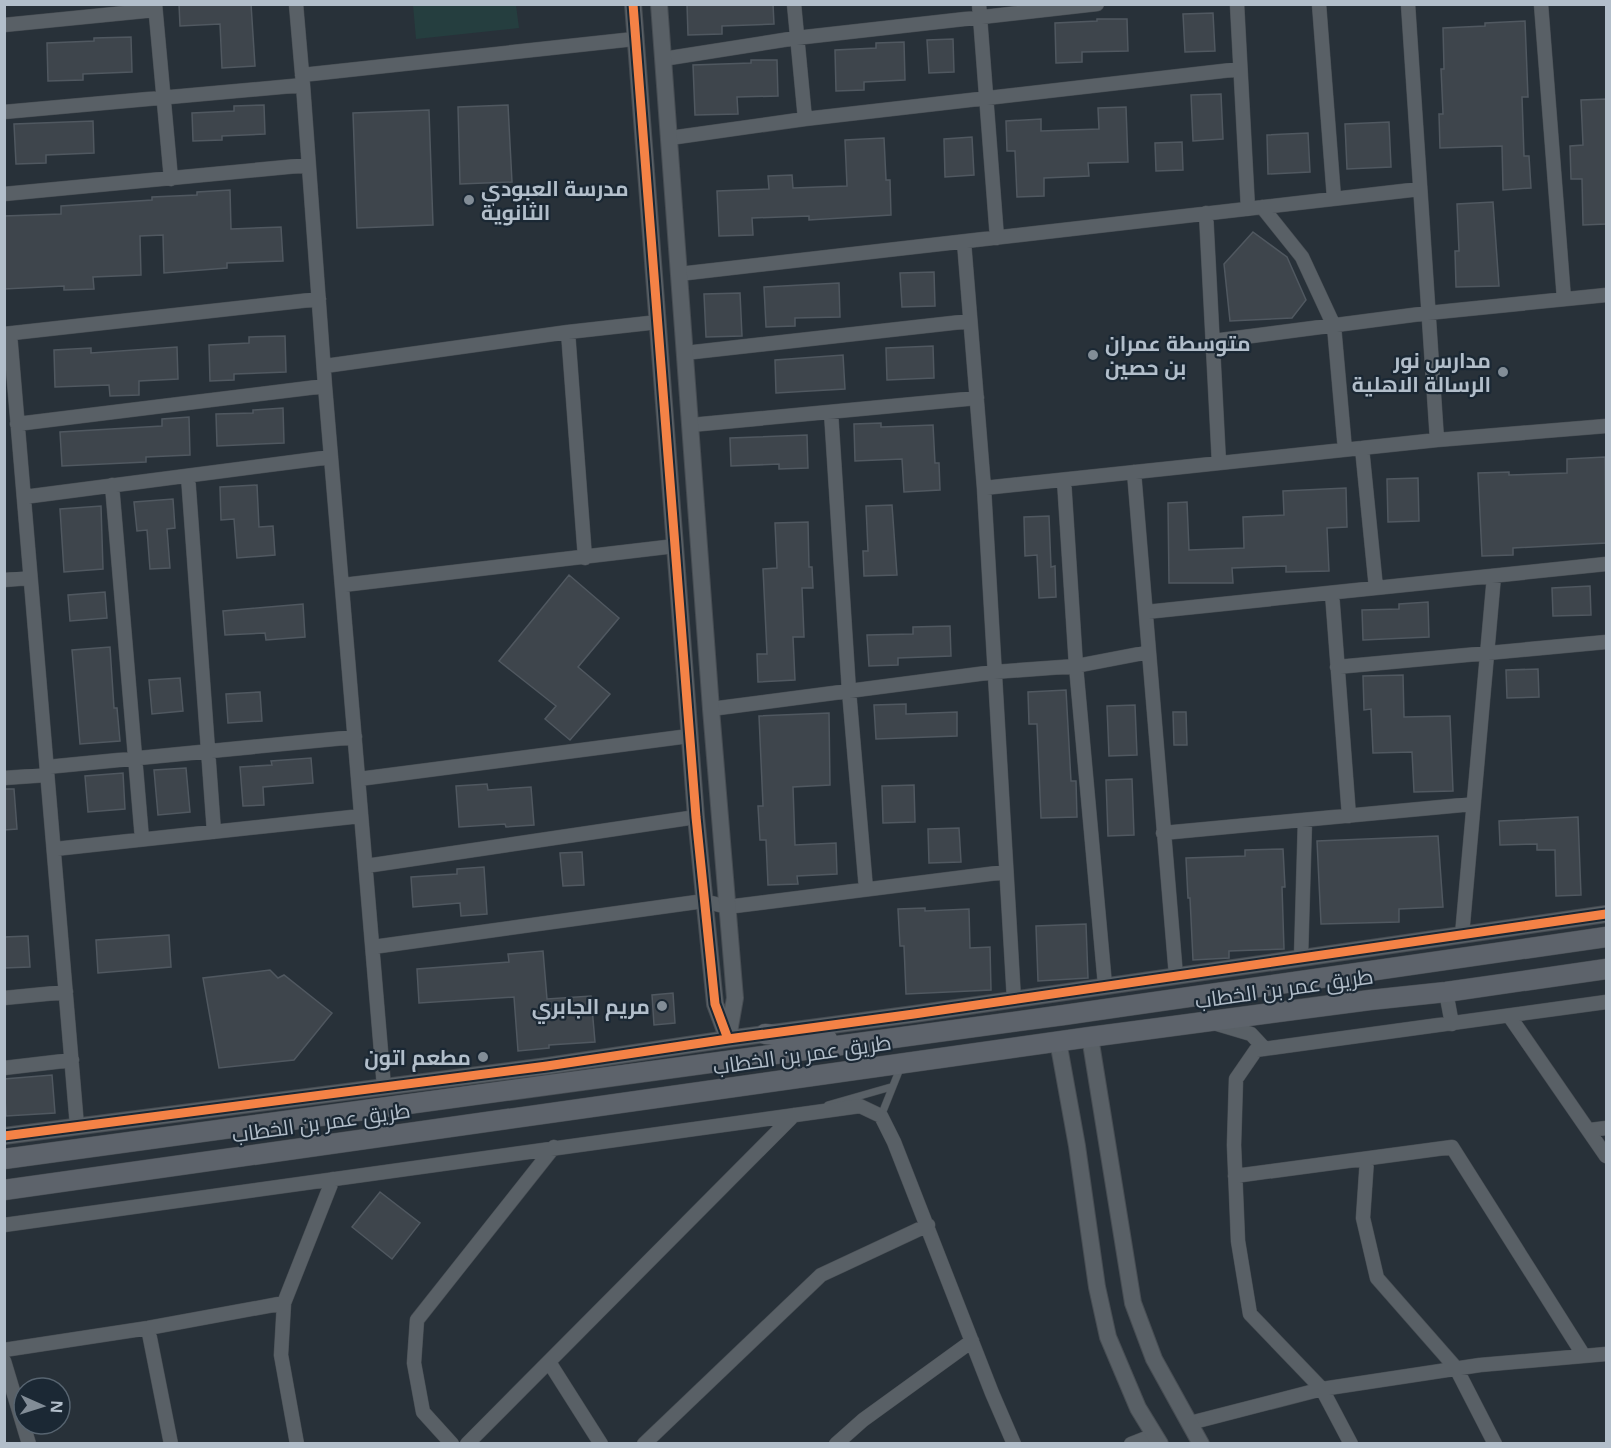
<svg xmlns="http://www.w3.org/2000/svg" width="1611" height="1448" viewBox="0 0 1611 1448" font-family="'Noto Sans',Cairo,sans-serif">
	<rect width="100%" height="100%" fill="#283139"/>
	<path fill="#253e3f" d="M413,5H516L519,28L416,39Z"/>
	<path fill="#3e454c" stroke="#505860" stroke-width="1.5" d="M179,4H251L255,66L222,68L220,24L180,26Z
		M687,4H773L774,24L722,26V34L688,35Z
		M1213,13L1215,51L1185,52L1183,14Z
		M1097,19H1127L1128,51L1082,52V62L1056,63L1055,23L1097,21Z
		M1525,21L1528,97H1522L1524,156H1529L1531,188L1503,190L1502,146L1440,148L1439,114H1443L1441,69H1444L1443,28L1485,26V23Z
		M131,37L132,72L83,74V80L48,81L47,43L94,41V38Z
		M953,39L954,72L929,73L927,40Z
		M904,42L905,80L864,82V90L836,91L835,50L876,48V43Z
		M751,60H777L778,96L737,97L738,114L695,115L693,65L751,63Z
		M1221,94L1223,139L1193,141L1191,95Z
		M1606,99V224L1583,225L1582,179H1571L1570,146L1583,145L1581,100Z
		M264,105L265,134L222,136V140L193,141L192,113L234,111V106Z
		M508,105L512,182L460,184L458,107Z
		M1126,107L1128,162L1088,163L1089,176L1044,178V196L1017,197L1015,151H1007L1006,121L1041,119V131L1099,129L1098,108Z
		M429,110L433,225L357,228L353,113Z
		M93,121L94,153L46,155V163L16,164L14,124Z
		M1389,122L1391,167L1347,169L1345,124Z
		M1308,133L1310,172L1268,174L1267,135Z
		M972,137L974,175L945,177L944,139Z
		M884,138L886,180H890L891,215L809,220V216L752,218L753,235L719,236L717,191L769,189L768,176L792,175L793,188L847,186L845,140Z
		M1182,142L1183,170L1156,171L1155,143Z
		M230,190L231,229L281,227L283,261L227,263V268L164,273L163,235L140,236L141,275L93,277L94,289L64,290V286L4,289V216L61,214V206L152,200V197L197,195V192Z
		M1493,202L1499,286L1456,287L1455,251H1459L1457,204Z
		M1253,232L1287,257L1306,300L1292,318L1230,321L1224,264Z
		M934,272L935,306L902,307L900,273Z
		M839,283L840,317L795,318V326L766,327L764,287Z
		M740,293L742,336L706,337L704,294Z
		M285,336L286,372L234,374V380L210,381L209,345L249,343V337Z
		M933,346L934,378L887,380L886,348Z
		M177,347L178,379L139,381V395L110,396L109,385L55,387L54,350L91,348V353Z
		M843,355L845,389L776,393L775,360Z
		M283,408L284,443L217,446L216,414L253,413V410Z
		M189,417L190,455L146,457V462L62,466L60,432L162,426V419Z
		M881,423V427L933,425L935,463H939L940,490L904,492L902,459L855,461L854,424Z
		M807,435L808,468L779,469V464L731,466L730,438Z
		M1605,457L1606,543L1513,548V555L1482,556L1478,473L1509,472V475L1567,473V459Z
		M1418,478L1419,521L1388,522L1387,479Z
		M257,485L259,527L273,526L275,555L237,558L234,519L221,520L220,487Z
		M1346,488L1347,527L1327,528L1329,571L1286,572V566L1232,568L1233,583H1169L1168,503L1187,502L1189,550L1244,548L1243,517L1284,515L1283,491Z
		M173,499L175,528L167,529L170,568L150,569L147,530L137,531L134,502Z
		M892,505L897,575L864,576L863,551H868L866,506Z
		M101,506L103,569L64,572L60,509Z
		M1049,516L1051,567L1055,566L1056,597L1039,598L1037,555L1025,556L1024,517Z
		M808,522L809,567H812L813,588H802L804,637H793L795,680L758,682L757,654H767L763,569L777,568L775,523Z
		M569,575L619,618L578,667L610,694L570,740L545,719L556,706L499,661Z
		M1590,586L1591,615L1553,616L1552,588Z
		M105,592L107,618L70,621L68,595Z
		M1428,602L1429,637L1363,640L1362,610L1399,609V604Z
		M303,604L305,637L266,640L265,633L225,635L223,611Z
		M950,626L951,656L898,658V665L869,666L867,635L913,634V627Z
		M110,647L114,708H117L120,741L80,744L72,650Z
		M1538,669L1539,697L1507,698L1506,670Z
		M1403,675L1404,717L1450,716L1453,791L1414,792L1412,752L1373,753L1371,709L1364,710L1363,676Z
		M180,678L183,711L152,714L149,680Z
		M1066,690L1071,781H1076L1077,817L1041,818L1037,724H1029L1028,692Z
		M260,692L262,721L228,723L226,694Z
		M906,704V714L957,712V736L876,739L874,705Z
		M1135,705L1137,755L1109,756L1107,706Z
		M1173,712H1186L1187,745H1174Z
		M829,713L830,785L793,787L795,845L836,843L837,874L797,876L798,884L768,885L766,840H760L758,806H763L759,716Z
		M311,758L313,783L263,787L264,805L243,806L240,767L272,765L271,761Z
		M186,768L190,812L158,815L154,770Z
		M123,773L125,809L88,812L85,776Z
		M1132,779L1134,835L1108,836L1106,780Z
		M487,784L488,790L531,787L534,825L506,827L505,824L459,827L456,786Z
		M914,785L915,822L883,823L882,786Z
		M4,789H14L17,829L4,830Z
		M1578,817L1581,895L1556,896L1555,850H1537V844L1500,845L1499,821Z
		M959,828L961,862L929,863L928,829Z
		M1438,836L1443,907L1399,909V922L1321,924L1317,841Z
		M1283,849L1285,887H1282L1284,949L1229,951V958L1193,960L1190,898H1188L1186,858L1245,856V850Z
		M582,852L584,885L563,886L560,853Z
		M484,867L487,914L461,916L460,903L413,907L411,877L457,874V869Z
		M925,908V911L969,909L970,948L990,947L991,990L906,994L904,946H900L898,909Z
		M1086,924L1088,978L1038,981L1036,926Z
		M169,935L171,967L98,973L96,940Z
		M28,936L30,967L4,968V937Z
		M543,951L547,999L591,996L595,1042L549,1045V1048L518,1051L514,997L419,1003L417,969L509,962L508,954Z
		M270,970L278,978L284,975L332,1013L294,1060L219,1068L203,978Z
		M673,993L675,1023L654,1025L652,995Z
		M52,1075L55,1113L6,1116L4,1079Z
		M380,1192L420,1223L392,1259L352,1227Z"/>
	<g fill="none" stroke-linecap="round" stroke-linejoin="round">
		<defs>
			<path id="service" d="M828,1105L891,1087
				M881,1116L901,1066"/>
			<path id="minor" d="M155,4L171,179
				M794,4L805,119
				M979,4L997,238
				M1237,4L1248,209
				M1319,4L1334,198
				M1408,4L1437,440
				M1541,4L1564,299
				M4,25L155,10
				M663,59L796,38L1097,4
				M302,75L634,39
				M303,85L325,386L384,1087
				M4,112L303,85L296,4
				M670,138L805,119L1240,69
				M4,194L308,165
				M1262,207L1302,257L1334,326L1345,450
				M1206,213L1219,463
				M964,242L984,488L1014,1000
				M679,274L1420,189
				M568,332L585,558
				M4,334L319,299
				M10,334L77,1126
				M1213,341L1428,313L1606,295
				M685,353L970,321
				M325,366L568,332L658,322
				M831,412L849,691L866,889
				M17,424L325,386
				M691,425L977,398
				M1362,448L1376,588
				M1134,472L1176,976
				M188,476L214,832
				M1064,480L1076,666L1105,985
				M112,485L142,839
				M984,488L1437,440L1606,426
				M24,497L331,457
				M4,580L30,578
				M343,585L675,546
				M1332,593L1349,816
				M1146,612L1606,564
				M1337,667L1606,642
				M711,709L994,672L1076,666L1149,652
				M47,767L355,737
				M4,778L47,775
				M359,779L689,736
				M1163,833L1473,804
				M55,849L361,816
				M366,866L696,817
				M1462,935L1494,576
				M373,947L704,901L727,907L1005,872
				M1301,957L1305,820
				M1446,992L1452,1024
				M4,998L66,992
				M1510,1017L1606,1156
				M1214,1023L1251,1034L1265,1049
				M4,1068L72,1060
				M1590,1130L1606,1128
				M1367,1159L1363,1218L1377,1278L1456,1368L1495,1444
				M1235,1176L1452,1147L1584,1356
				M4,1225L860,1106L881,1116L894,1142L992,1393L1014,1444
				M148,1328L171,1444
				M4,1350L148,1328L284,1303
				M4,1361L29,1444
				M549,1362L601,1444
				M1190,1423L1322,1389L1480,1365L1606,1354
				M297,1444L281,1355L284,1303L333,1179
				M452,1444L423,1412L414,1363L417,1320L554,1147
				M467,1444L794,1115
				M644,1444L821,1275L928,1225
				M836,1444L863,1420L972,1341
				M1131,1444L1154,1435
				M1351,1444L1322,1389L1250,1314L1238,1241L1234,1145L1236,1079L1256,1050L1606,1002"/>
			<path id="tertiary" d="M633,4L696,817L715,1004L728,1039
				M659,4L711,709L735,998L728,1038
				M1090,1037L1133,1303L1154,1359L1201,1444
				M1058,1041L1077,1146L1097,1287L1108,1337L1138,1408L1160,1444
				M4,1136L547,1066L728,1039L914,1014L1606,914"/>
			<path id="secondary" d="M765,1034L827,1039
				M4,1159L1064,1015L1606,937
				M4,1190L1090,1037L1370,1000L1446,992L1606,969"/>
		</defs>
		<use href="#service" stroke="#474d53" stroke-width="8"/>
		<use href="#minor" stroke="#474d53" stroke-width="15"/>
		<use href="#tertiary" stroke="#474d53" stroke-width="18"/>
		<use href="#secondary" stroke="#474d53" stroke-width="21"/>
		<use href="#service" stroke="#596066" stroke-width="7"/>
		<use href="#minor" stroke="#596066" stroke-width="14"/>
		<use href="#tertiary" stroke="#596066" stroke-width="16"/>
		<use href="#secondary" stroke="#5d636b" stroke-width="20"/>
		<defs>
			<path id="cycleway" d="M633,4L696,817L715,1004L728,1039
				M4,1136L547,1066L728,1039L914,1014L1606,914"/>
		</defs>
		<use href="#cycleway" stroke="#1b2834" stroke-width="13"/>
		<use href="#cycleway" stroke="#f48246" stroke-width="9"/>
	</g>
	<g fill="#828d97" stroke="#1b2834" stroke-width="2">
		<circle cx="469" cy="200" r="6"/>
		<circle cx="1093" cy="355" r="6"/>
		<circle cx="1503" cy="372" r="6"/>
		<circle cx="662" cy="1006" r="6"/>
		<circle cx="483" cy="1057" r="6"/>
	</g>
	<g text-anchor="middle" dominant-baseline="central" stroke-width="4.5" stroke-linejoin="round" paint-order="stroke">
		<g font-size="21" font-weight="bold" fill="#b2beca" stroke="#1b2834" text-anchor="end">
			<text x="481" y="188" text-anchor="start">مدرسة العبودي<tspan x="481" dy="24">الثانوية</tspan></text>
			<text x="1105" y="343" text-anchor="start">متوسطة عمران<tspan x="1105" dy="24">بن حصين</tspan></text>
			<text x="1491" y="360">مدارس نور<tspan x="1491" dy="24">الرسالة الاهلية</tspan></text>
			<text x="650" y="1006">مريم الجابري</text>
			<text x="471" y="1057">مطعم اتون</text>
		</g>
		<g font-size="21" fill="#b2beca" stroke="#1b2834">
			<text transform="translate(1284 988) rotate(-8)">طريق عمر بن الخطاب</text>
			<text transform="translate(802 1054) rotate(-8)">طريق عمر بن الخطاب</text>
			<text transform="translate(321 1122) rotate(-8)">طريق عمر بن الخطاب</text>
		</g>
	</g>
	<rect width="1611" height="1448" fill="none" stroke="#b2beca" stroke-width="12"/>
	<g transform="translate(42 1406) rotate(93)"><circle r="28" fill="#1b2834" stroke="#576470" stroke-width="1.5"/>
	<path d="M0-4.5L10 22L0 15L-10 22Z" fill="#828d97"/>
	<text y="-9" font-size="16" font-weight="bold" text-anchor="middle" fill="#b2beca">N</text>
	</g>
</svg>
